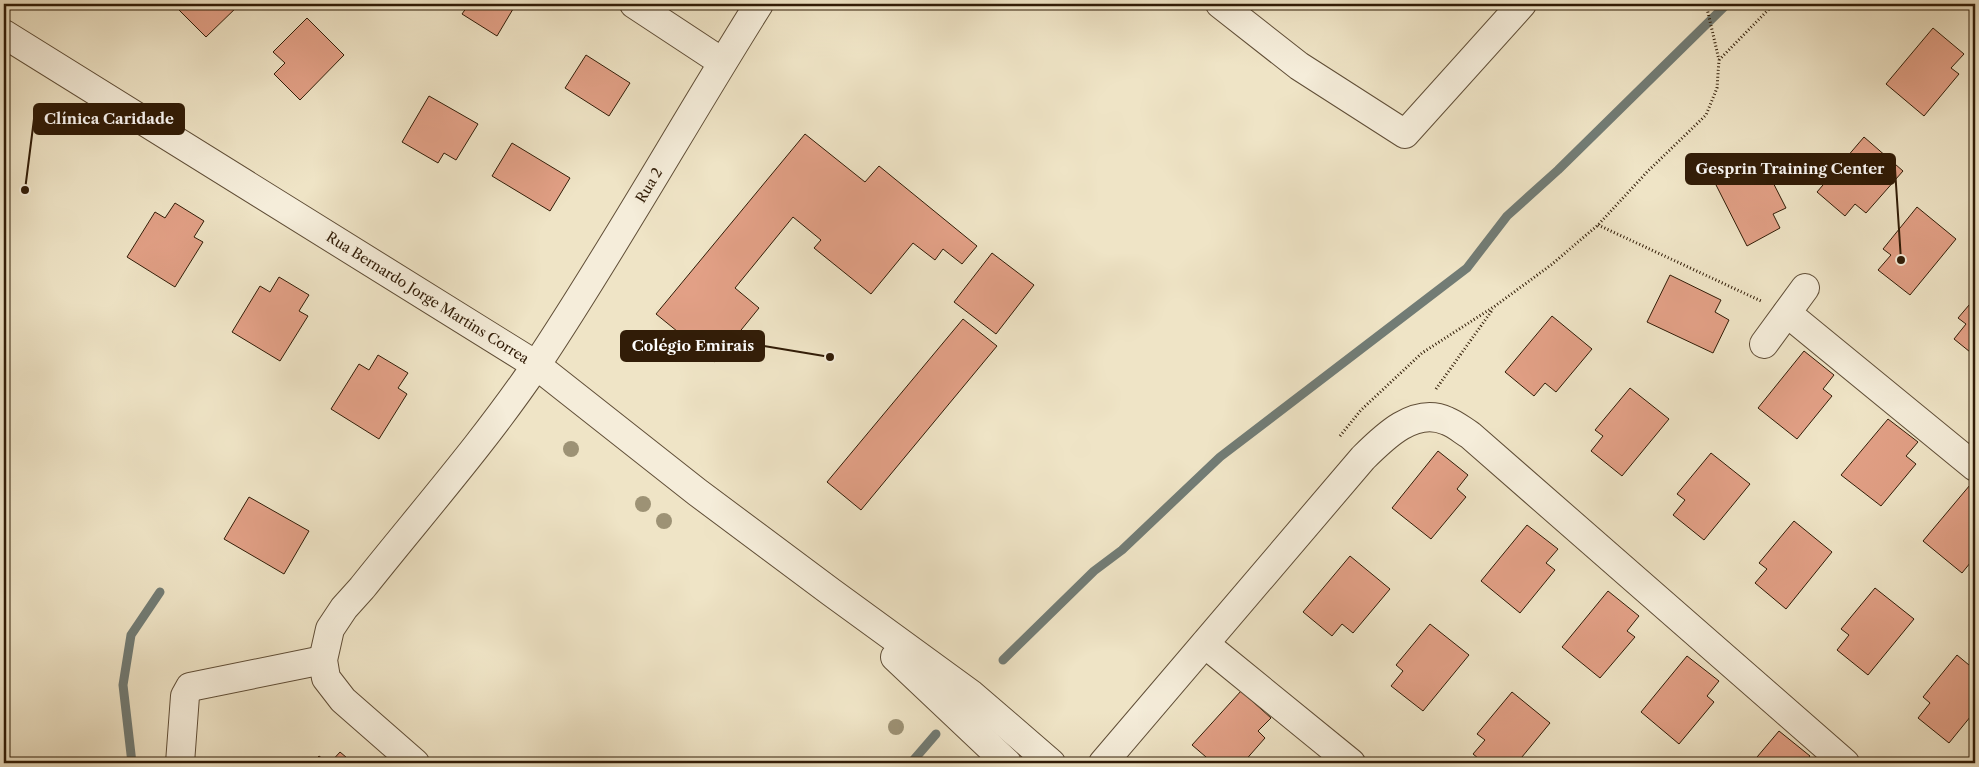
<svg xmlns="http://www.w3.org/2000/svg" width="1979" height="767" viewBox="0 0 1979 767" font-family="'Libre Caslon Text',serif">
	<rect width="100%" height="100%" fill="#efe4c6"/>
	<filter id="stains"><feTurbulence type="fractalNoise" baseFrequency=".004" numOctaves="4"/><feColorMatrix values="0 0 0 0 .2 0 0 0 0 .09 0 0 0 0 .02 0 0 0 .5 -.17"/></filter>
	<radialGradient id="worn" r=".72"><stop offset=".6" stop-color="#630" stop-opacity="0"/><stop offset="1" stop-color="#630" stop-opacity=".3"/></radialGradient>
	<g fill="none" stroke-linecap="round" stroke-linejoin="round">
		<path stroke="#727c75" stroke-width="9" d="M1003,660L1094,571L1122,550L1220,457L1467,268L1507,216L1558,170L1727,4
			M132,763L123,685L131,635L160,592
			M911,763L936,734"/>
	</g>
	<path fill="#e2a086" stroke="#311c07" d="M173,4H240L206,37Z
		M469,4H516L497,36L462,14Z
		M307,18L344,55L300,100L274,74L285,63L273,52Z
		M1933,28L1964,54L1951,68L1959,74L1924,116L1886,84Z
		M586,55L630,83L609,116L565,88Z
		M429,96L478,124L456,160L444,153L438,163L402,142Z
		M805,134L865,182L879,166L977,246L962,264L943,249L935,260L913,243L871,294L814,248L821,240L793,217L735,288L759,308L715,362L656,314Z
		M1864,137L1903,171L1866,213L1855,204L1845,216L1817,192Z
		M512,143L570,178L550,211L492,176Z
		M1760,157L1786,208L1773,214L1780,228L1747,246L1714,181Z
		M175,203L204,221L194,237L203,242L175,287L127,257L155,212L165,218Z
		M1917,207L1956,239L1910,295L1878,270L1891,255L1883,249Z
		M992,253L1034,285L996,334L954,302Z
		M1670,275L1721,300L1715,312L1729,320L1713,353L1647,322Z
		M279,277L309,295L299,311L308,316L280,361L232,332L260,286L270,292Z
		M1975,298V356L1954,339L1966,324L1958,318Z
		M1552,316L1592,349L1556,392L1545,383L1534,396L1505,372Z
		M963,319L997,346L861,510L827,482Z
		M1804,351L1834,375L1823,389L1832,396L1797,439L1758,408Z
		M378,355L408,373L398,388L407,394L379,439L331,409L359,364L369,370Z
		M1630,388L1669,419L1622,476L1591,451L1603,436L1595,430Z
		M1888,419L1918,442L1906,456L1916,464L1881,506L1841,475Z
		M1438,451L1468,475L1457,489L1466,497L1431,539L1392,508Z
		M1711,453L1750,484L1704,540L1673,515L1685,500L1677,494Z
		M1970,485L1975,489V557L1962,573L1923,541Z
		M249,497L309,531L284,574L224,539Z
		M1794,521L1832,552L1786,609L1755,583L1767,569L1759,563Z
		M1527,525L1558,549L1546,563L1555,570L1520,613L1481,581Z
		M1350,556L1390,589L1353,633L1342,624L1332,636L1303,612Z
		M1875,588L1914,619L1868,675L1837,650L1849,635L1841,629Z
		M1608,591L1639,616L1627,631L1635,637L1600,678L1562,647Z
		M1430,624L1469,655L1423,711L1391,686L1403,671L1396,665Z
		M1957,655L1975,670V711L1949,743L1918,718L1930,703L1923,697Z
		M1687,656L1719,681L1707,696L1714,702L1679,744L1641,712Z
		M1241,691L1271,718L1258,731L1265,738L1243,763H1213L1192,745Z
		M1512,692L1550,723L1517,763H1484L1473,754L1485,740L1477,734Z
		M1779,731L1810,756L1804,763H1752Z
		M340,752L353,763H330Z
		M319,756L328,763H312Z"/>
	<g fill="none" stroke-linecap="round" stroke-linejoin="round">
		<defs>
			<g id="minor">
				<path d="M634,4L722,62"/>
				<path d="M1220,4L1299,66L1405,134L1522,4"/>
				<path id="s1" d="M4,34L536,365L697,492L831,592L971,694L1051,763"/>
				<path d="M1787,313L1975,467"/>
				<path d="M1764,344L1805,288"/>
				<path d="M1205,644L1351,763"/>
				<path d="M895,657L1007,763"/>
				<path d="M180,763L185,696L190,687L323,660"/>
				<path id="s2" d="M415,763L343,700L326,678L323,660L330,629L344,608L362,588C420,515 485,441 537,364C615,247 684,123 759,4"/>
				<path d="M1103,763L1363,458C1384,437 1415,406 1447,421C1455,424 1462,430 1470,435L1845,763"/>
			</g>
		</defs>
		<use href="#minor" stroke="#604e37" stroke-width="30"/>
		<path stroke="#311c07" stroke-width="3" stroke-dasharray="1 2.5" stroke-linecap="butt" d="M1719,60L1774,4
			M1598,225L1761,301
			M1436,389L1493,309
			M1340,436L1361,410L1422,353L1495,306L1551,265L1598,225L1647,172L1706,115L1717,88L1719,60L1706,4"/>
		<use href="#minor" stroke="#f5edda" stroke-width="28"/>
	</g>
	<g fill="#9d9275">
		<circle cx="571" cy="449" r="8"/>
		<circle cx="643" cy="504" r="8"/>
		<circle cx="664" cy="521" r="8"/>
		<circle cx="896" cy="727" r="8"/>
	</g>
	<g text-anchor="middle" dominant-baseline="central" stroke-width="4" stroke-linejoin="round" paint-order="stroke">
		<g font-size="14" fill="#311c07" stroke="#f5edda">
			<text stroke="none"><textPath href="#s2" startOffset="721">Rua 2</textPath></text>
			<text stroke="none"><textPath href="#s1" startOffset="499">Rua Bernardo Jorge Martins Correa</textPath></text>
		</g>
	</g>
	<path fill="none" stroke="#311c07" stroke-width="2" d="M25 190L34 119M1901 260L1895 169M830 357L764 346"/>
	<g fill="#311c07" stroke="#f5edda" stroke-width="2">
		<circle cx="25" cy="190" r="5"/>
		<circle cx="1901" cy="260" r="5"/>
		<circle cx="830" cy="357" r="5"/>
	</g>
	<g fill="#311c07" stroke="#311c07" stroke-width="2">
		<rect x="34" y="104" width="150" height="30" rx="5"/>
		<rect x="1686" y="154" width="209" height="30" rx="5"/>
		<rect x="621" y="331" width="143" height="30" rx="5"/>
	</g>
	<g font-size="15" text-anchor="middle" font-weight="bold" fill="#fff">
		<text x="109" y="124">Clínica Caridade</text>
		<text x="1790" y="174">Gesprin Training Center</text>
		<text x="693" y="351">Colégio Emirais</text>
	</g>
	<rect width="1979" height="767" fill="none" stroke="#efe4c6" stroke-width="20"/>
	<rect x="5" y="5" width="1969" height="757" fill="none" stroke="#311c07" stroke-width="2.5"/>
	<rect x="10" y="10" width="1959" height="747" fill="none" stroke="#311c07"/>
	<rect width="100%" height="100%" filter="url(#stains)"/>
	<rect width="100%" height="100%" fill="url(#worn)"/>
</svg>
